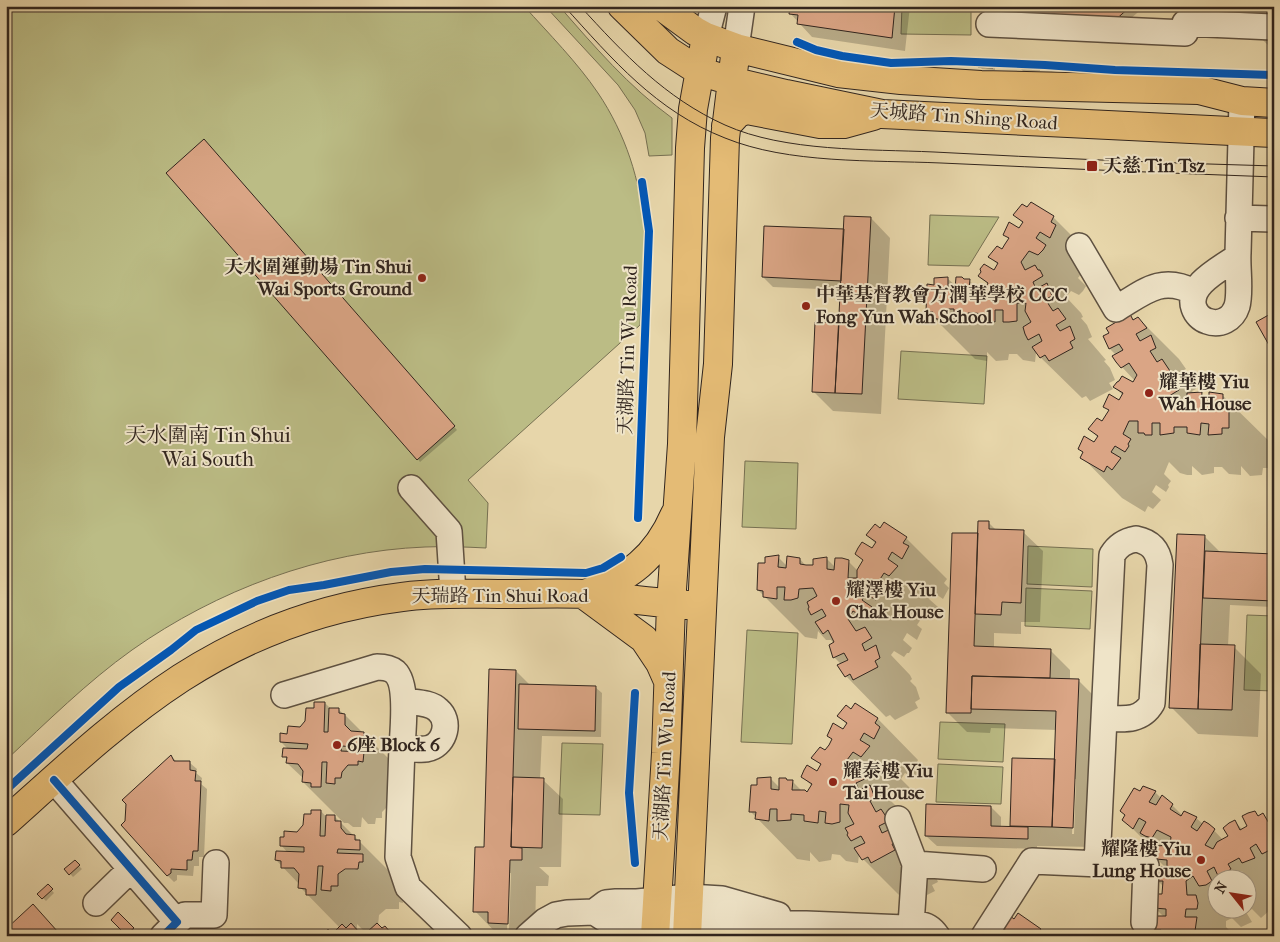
<svg xmlns="http://www.w3.org/2000/svg" width="1280" height="942" viewBox="0 0 1280 942" font-family="'IM FELL French Canon','Noto Serif TC',serif">
	<rect width="100%" height="100%" fill="#e7d6aa"/>
	<filter id="stains"><feTurbulence type="fractalNoise" baseFrequency=".004" numOctaves="4"/><feColorMatrix values="0 0 0 0 .2 0 0 0 0 .09 0 0 0 0 .02 0 0 0 .5 -.17"/></filter>
	<radialGradient id="worn" r=".72"><stop offset=".6" stop-color="#630" stop-opacity="0"/><stop offset="1" stop-color="#630" stop-opacity=".3"/></radialGradient>
	<path fill="#bbbc85" stroke="#767052" d="M6,6H524C549,34 577,62 598,93C625,133 641,181 644,229C645,261 641,293 640,325L468,480L488,503L486,548C466,547 446,546 425,547C321,551 217,590 132,650C87,682 47,722 6,760Z
		M545,6H559C594,46 629,87 672,118V155L649,156L645,133L635,110L618,85Z
		M902,6H971V35L901,34Z
		M930,215L999,217L969,266L928,265Z
		M901,351L987,356L984,404L898,399Z
		M745,461L798,463L796,529L742,527Z
		M1028,546L1093,549L1092,587L1027,584Z
		M1026,588L1092,591L1090,629L1025,626Z
		M1247,615L1274,616V691L1244,690Z
		M747,630L798,633L792,744L741,742Z
		M940,722L1005,724L1003,762L938,759Z
		M562,743L603,744L600,815L559,814Z
		M938,764L1003,767L1001,804L936,802Z"/>
	<path fill="#0003" fill-rule="evenodd" d="M791,6H910L905,51L812,37L790,13Z
		M1006,6H1145L1120,28Z
		M1228,6H1274V47H1270Z
		M992,63L995,66V70L982,69L979,66Z
		M1037,64L1040,67V71H1023L1020,68Z
		M207,143L457,430L420,462L418,459Z
		M1015,215L1053,217L1094,258L1078,278L1086,286L1083,291L1079,295L1071,291L1066,297L1081,313L1083,317L1081,318L1087,325L1092,337L1088,339L1106,360L1104,361L1110,368L1115,380L1109,383L1113,389L1090,401L1086,396L1082,398L1036,353L1035,362L1023,360L1017,354H1009L1008,360L996,361L987,352V361L975,359L928,312L935,286L947,278L957,287L964,280H969L980,292H984L989,285L979,276L994,271L998,265L990,257L1002,251L1009,239L1005,234L1020,230L1024,224Z
		M871,218L890,238L881,414L833,411L813,391L840,325L842,290L773,287L763,277Z
		M1130,316L1134,320L1138,318L1179,359L1186,369L1184,370L1191,377L1196,389L1192,391L1194,394L1201,393L1210,402L1222,395L1270,442L1269,468H1263L1262,475L1250,476L1241,466V475L1229,474L1222,467H1214V473L1202,475L1192,466V475H1187L1180,473L1169,462L1164,474L1171,481L1168,485L1169,487L1166,492L1156,485L1152,492L1161,500L1153,509L1148,506L1145,512L1122,498L1082,457L1098,438L1090,429L1102,423L1110,411L1105,407L1120,402L1123,396L1115,387L1133,384L1135,381L1122,367L1116,355L1110,349L1105,337Z
		M989,523L997,531L1023,532L1043,551L1040,622H1021V634L994,633V648L1050,650L1070,670V680H1078L1098,700L1093,847L1037,846V849L937,846L926,836L991,807L1001,817V827H1011L1014,759L1056,761L1057,730L991,728L990,733L967,732L947,712L979,535ZM1074,779H1076L1074,834H1072Z
		M880,530L906,538L947,579L944,583L949,588L943,599L933,592L929,599L938,607L930,616L925,613L917,625L922,629L917,640L907,633L903,640L912,648L909,653H907L904,657L894,651L891,655L910,675L912,679L910,681L916,687L920,699L915,702L918,708L895,720L890,715L886,717L846,676L841,664L834,657L830,646L834,644L831,640H826L818,631L817,639L805,637L758,590L766,564L778,557L787,566L800,559L806,566H814L827,559L836,568L848,561L858,571L864,561L857,554L872,550L876,544L867,535Z
		M1205,537L1221,553L1274,555V607L1230,605L1228,646L1234,647L1261,674L1258,737L1198,734L1171,707Z
		M516,671L531,686L595,687L602,693L601,737L542,736L540,780H543L563,799L561,867H539L549,876L548,886H536L535,936H499L475,911ZM508,873H511L509,930H507Z
		M325,703L331,709L339,710L345,715L404,774L389,805L382,812V818H376L375,824H368L362,817L361,827H353L348,823H344L303,782L304,779L287,763L288,760L284,756L288,749L281,742L288,735L300,728L315,709Z
		M855,705L878,719L918,760L916,764L920,768L915,779L905,773L901,779L910,788L903,797L894,792L889,799L899,809L904,820L933,870L938,882L932,885L935,891L913,902L904,900L859,855L858,863L846,861L840,855L832,854L831,860L819,862L810,852V861L797,859L751,812L758,786L771,779L780,788L787,781H792L802,791L807,793L812,786L803,777L818,772L822,766L813,758L826,752L844,731L847,725L839,716L852,710Z
		M171,756L177,762L190,763L197,769L196,773L202,778L201,784L207,789L204,857H199V866H194L193,876L177,875V880L174,882L167,875Z
		M1140,792H1155L1162,799L1163,797L1172,805L1183,816L1196,818L1203,824L1209,825L1223,840L1229,837L1234,821L1243,830L1263,815L1274,825V902L1268,905L1270,910L1261,918L1252,909L1246,912L1252,922L1241,927L1232,918L1226,921V927L1235,936H1162L1156,929L1165,918L1155,908L1163,896L1164,887L1158,881L1167,869L1157,859V853L1124,820ZM1218,880H1248V910H1218Z
		M321,811L327,818L334,816L400,882L403,903L399,902V909H386L379,915L378,926L382,930L385,928L393,936H342L340,928L300,887V885L276,860L288,853L281,845L297,833L312,815ZM339,868H354L356,870H339ZM357,924L363,930L370,931L367,933H359L357,932Z
		M75,862L82,869L73,877L66,869Z
		M48,886L54,893L46,901L39,894Z
		M118,914L136,932L132,936H129L113,920Z
		M1001,926L1040,930L1046,936H1009L1010,935Z"/>
	<path fill="#daa585" stroke="#31251e" d="M790,6H895L892,38L797,24L798,15L789,14Z
		M1005,6H1131L1113,22L1004,13Z
		M978,61L993,62V68L978,67Z
		M1019,63H1037V69L1018,68Z
		M204,139L455,426L417,460L166,173Z
		M1031,202L1054,216L1051,222L1056,225L1050,238L1040,232L1036,238L1046,245L1043,250L1038,255L1029,251L1021,262L1025,270L1035,265L1038,270H1040L1043,276L1033,282L1036,289L1047,283L1052,296L1046,299L1049,305L1053,311L1058,308L1066,319L1056,325L1060,331L1070,326L1075,339L1070,342L1073,348L1049,361L1045,355L1040,358L1032,347L1042,341L1039,334L1028,340L1025,334L1023,327L1031,322L1025,311L1026,303H1017V321L1009,322H1003V310H995V322L981,320L982,314L975,313H968V319L954,321V309H947L946,321L933,318V312H926L927,284L934,285V278L948,277V289H955L956,277H962L964,279H970L969,289H982L984,291L988,283L978,276L981,272L980,269L984,264L994,270L998,263L988,257L997,246L1002,249L1005,244L1009,238L1003,235L1009,222L1019,228L1023,222L1013,215L1022,204L1027,207Z
		M844,216L871,217L862,394L835,393Z
		M764,226L844,229L841,281L762,277Z
		M1274,312V354L1256,322Z
		M1130,314L1133,320L1138,317L1147,328L1136,334L1140,341L1151,335L1156,348L1150,351L1157,362L1162,359L1170,371L1160,377L1164,383L1174,377L1178,383L1177,386L1179,390L1164,399L1168,407L1175,403H1187V393L1202,392L1201,404H1209V392L1223,394V400H1229V428H1222V434L1208,435L1209,424L1201,423L1200,435L1187,433V427H1174V433L1160,435V423H1152V435H1145L1144,433H1138V421H1129L1123,434L1131,439L1128,444L1129,446L1125,452L1115,446L1111,452L1121,458L1112,470L1107,466L1104,472L1080,458L1083,452L1078,449L1084,436L1094,442L1098,436L1088,429L1097,418L1102,421L1109,410L1103,407L1109,394L1119,400L1123,393L1113,387L1117,382L1119,381L1122,376L1133,382L1137,375L1129,363L1121,368L1116,362L1112,356L1123,350L1119,344L1109,349L1103,336L1109,333L1106,328Z
		M815,322L839,323L835,393L812,392Z
		M978,521H989V529L1024,530L1021,603L1002,602L1001,615L975,614Z
		M884,522L907,537L903,543L909,546L902,559L892,552L888,559L898,566L889,576L884,573L877,584L882,587L876,600L866,594L862,600L872,607L868,612L866,613L863,617L853,611L848,619L856,631L865,627L872,638L862,644L865,651L876,645L880,658L875,661L878,667L853,680L850,674L845,677L837,665L848,660L844,653L833,658L829,645L834,642L828,630L823,634L815,622L826,616L822,609L811,615L808,609L809,607L807,602L817,596L813,588L799,589L798,598L791,600H784L785,587H777V599L763,597V591L757,590L758,563H765V557L779,555L778,567L786,568L787,556L800,558V564L806,565H813V559L827,557V569L834,570L835,558H842L849,560L848,578H857V570L863,560L855,554L858,548L862,542L872,548L876,542L866,535L875,524L880,528Z
		M952,533H978L974,646L1051,649L1050,678L972,676L971,713H946Z
		M1177,534L1205,535L1198,709L1169,708Z
		M1205,551L1274,554V601L1203,598Z
		M1200,644L1235,645L1232,710L1198,709Z
		M489,669L516,670L511,847L522,848V860H510L508,924L488,923V912H473L475,847H484Z
		M972,676L1079,679L1073,828L1052,827L1056,711L971,709Z
		M519,684L596,686L595,731L518,729Z
		M314,702H325L324,732H328L329,708H339V713L345,714V725L351,731L364,732V739L367,740V748L342,746L341,751L364,752L363,762L358,761V765H348L342,772L341,778H335V784L326,783L327,762H322L321,787H311V783L302,782L303,771L298,764L286,763L287,757H282L283,748L307,749L308,744L280,742V733L287,734L288,726L300,727L305,721L306,708H314Z
		M855,703L878,718L875,723L880,727L874,739L864,733L860,740L870,746L861,757L853,752L844,764L848,771L859,766L867,778L856,783L859,790L870,785L875,798L870,801L876,812L881,809L889,821L879,826L882,833L893,828L898,841L892,844L895,850L871,863L868,857L862,860L854,848L865,843L861,836L851,841L847,835L848,833L845,828L854,824L848,813L849,805L840,804V822L832,824L825,823L826,812L819,811L818,823L804,821V815L791,814V820L777,821V809H770L769,821L755,819L756,812H749L751,785H757V778L771,777V789L779,790V778H786L787,780H793L792,790H805L807,792L812,784L801,777L804,770L807,765L817,771L821,764L811,758L820,747L825,750L829,745L832,739L827,736L833,723L843,729L847,723L837,716L846,705L851,709Z
		M171,755L174,761H190V770L196,771L195,781H201L198,851H193L192,860H187V870L171,869V873L167,876L121,825L125,821L126,804L122,800Z
		M1012,758L1055,759L1052,827L1010,826Z
		M513,777L544,778L542,848L511,847Z
		M1143,786L1156,791L1149,802L1156,805L1162,795L1173,804L1170,809L1181,816L1184,811L1197,817L1191,827L1197,831L1204,821L1209,824L1215,829L1205,845L1213,849L1217,842L1228,836L1223,828L1229,823L1235,820L1240,830L1247,826L1242,816L1248,813L1255,811L1258,816L1263,813L1274,832V839L1271,841L1273,846L1269,849L1268,851L1262,854L1256,844L1250,848L1255,858L1242,863L1239,858L1228,864L1231,869L1219,878L1214,867L1207,871L1212,881L1206,885L1199,886L1193,876L1186,881L1187,895H1196L1198,903L1197,909H1186L1185,917H1197L1195,931H1189L1188,936H1161V930H1155L1154,916H1166V909L1154,908L1156,894H1162L1163,881H1157L1155,867H1167V860L1156,859V853L1157,846L1170,845L1171,837L1157,830L1152,838L1145,836L1140,833L1146,822L1139,818L1133,829L1122,820L1125,815L1120,811L1134,788L1140,791Z
		M926,804L991,806V826L1028,827V839L925,836Z
		M311,810H321L320,836H325L326,815H335V821H341V828L346,834L355,835V840H360V850L338,849L337,853L363,854V862H359L358,869H345L338,874V886H331V891L321,890L323,866H318L316,895H306V889L298,888L299,874L294,868H281V861L275,860L276,851L304,852V847L280,846V837H284V831L297,832L303,825L304,814H311Z
		M75,860L80,865L69,875L64,869Z
		M48,884L53,889L42,899L37,894Z
		M33,904L58,932L61,936H6V929Z
		M118,912L134,928L126,935L111,920Z
		M1018,913L1041,929L1037,934L1039,936H1007L1009,933L1000,926L1009,915L1014,919Z
		M351,923L359,932H367L377,923L382,928L385,926L390,932L385,936H340L335,931L342,924L346,928Z
		M328,929L334,936H322Z"/>
	<g fill="none" stroke-linecap="round" stroke-linejoin="round">
		<defs>
			<path id="minor" d="M989,24L1185,33V23L1274,27
				M706,37L714,6
				M736,48L742,6
				M1238,218L1274,219
				M1079,246L1116,309C1144,292 1161,275 1194,292
				M1237,257C1222,268 1186,285 1194,308C1196,314 1201,319 1207,321C1220,326 1233,319 1237,306C1241,292 1237,268 1238,253C1239,202 1241,152 1242,101
				M411,488L449,531L453,593
				M1136,539C1151,542 1158,550 1160,565L1152,703C1141,722 1123,719 1104,718L1112,555C1118,545 1125,541 1136,539Z
				M284,695L377,667C383,667 390,668 395,672C408,684 403,730 402,747C410,748 422,751 430,748C445,743 451,721 438,710C430,702 415,703 404,701
				M402,747L398,857L408,887L459,936
				M54,780L177,922L163,936
				M898,819L915,864L911,925
				M915,864L983,869
				M1097,864L1104,718
				M96,903L131,869
				M594,912L605,919L634,922L806,924L905,928
				M177,922L185,915H214L216,863
				M899,933C911,921 927,921 937,936
				M528,936L545,921L556,915L567,913L594,912L606,903L616,902H637L689,897L722,899L778,915
				M984,936L1032,861L1146,866L1144,922"/>
			<path id="major" d="M622,6L668,51L699,71L731,81L786,94L882,114L1274,133
				M661,6L695,31L706,37L736,48L838,73L901,80L981,85L1199,90L1242,101L1274,103
				M726,126L738,113L747,110L820,124H844L873,116
				M585,594C629,578 656,558 675,514
				M587,597L644,639L660,663L668,681
				M6,822C62,772 118,719 181,678C248,635 322,607 402,597C437,592 473,594 508,594C533,594 558,593 583,594C618,597 653,603 688,605
				M655,936L666,753L671,604L682,444L690,148L693,109L706,37
				M687,936L710,437L718,364L725,138L736,48"/>
		</defs>
		<use href="#minor" stroke="#5e5141" stroke-width="28"/>
		<use href="#major" stroke="#31251e" stroke-width="30"/>
		<use href="#minor" stroke="#efe4c8" stroke-width="25"/>
		<use href="#major" stroke="#e4bb75" stroke-width="28"/>
		<path stroke="#31251e" stroke-width="1" d="M564,6C613,60 656,111 725,138C789,164 872,160 941,163C1052,168 1163,173 1274,177
			M580,6C624,54 665,98 725,125C785,152 869,149 934,152C1047,158 1160,163 1274,166"/>
		<defs>
			<path id="cycleway" d="M797,42L816,50L842,56L891,63L951,61L1045,65L1115,70L1274,75
				M638,518L649,231L642,182
				M635,693L629,793L635,863
				M54,780L177,922L163,936
				M6,790L119,687L171,650L196,630L257,601L289,590L324,585L391,572L425,569L586,573L603,568L621,557"/>
		</defs>
		<use href="#cycleway" stroke="#efe4c8" stroke-width="11"/>
		<use href="#cycleway" stroke="#0057b8" stroke-width="8"/>
	</g>
	<g fill="#8f2418" stroke="#efe4c8" stroke-width="2">
		<rect x="1086" y="160" width="12" height="12" rx="2.5"/>
		<circle cx="422" cy="278" r="5"/>
		<circle cx="806" cy="306" r="5"/>
		<circle cx="1149" cy="393" r="5"/>
		<circle cx="836" cy="601" r="5"/>
		<circle cx="337" cy="745" r="5"/>
		<circle cx="833" cy="782" r="5"/>
		<circle cx="1201" cy="860" r="5"/>
	</g>
	<g text-anchor="middle" dominant-baseline="central" stroke-width="4" stroke-linejoin="round" paint-order="stroke">
		<g font-size="19" fill="#31251e" stroke="#efe4c8">
			<text transform="translate(964 117) rotate(4)">天城路 Tin Shing Road</text>
			<text transform="translate(628 350) rotate(-88)">天湖路 Tin Wu Road</text>
			<text x="500" y="596">天瑞路 Tin Shui Road</text>
			<text transform="translate(665 756) rotate(-87)">天湖路 Tin Wu Road</text>
		</g>
		<g font-size="19" font-weight="bold" fill="#31251e" stroke="#efe4c8" text-anchor="start">
			<text x="1103" y="166">天慈 Tin Tsz</text>
			<text x="412" y="267" text-anchor="end">天水圍運動場 Tin Shui<tspan x="412" dy="22">Wai Sports Ground</tspan></text>
			<text x="816" y="295">中華基督教會方潤華學校 CCC<tspan x="816" dy="22">Fong Yun Wah School</tspan></text>
			<text x="1159" y="382">耀華樓 Yiu<tspan x="1159" dy="22">Wah House</tspan></text>
			<text x="846" y="590">耀澤樓 Yiu<tspan x="846" dy="22">Chak House</tspan></text>
			<text x="347" y="745">6座 Block 6</text>
			<text x="843" y="771">耀泰樓 Yiu<tspan x="843" dy="22">Tai House</tspan></text>
			<text x="1191" y="849" text-anchor="end">耀隆樓 Yiu<tspan x="1191" dy="22">Lung House</tspan></text>
		</g>
		<g font-size="21" fill="#31251e" stroke="#efe4c8">
			<text x="208" y="435">天水圍南 Tin Shui<tspan x="208" dy="24">Wai South</tspan></text>
		</g>
	</g>
	<rect width="1280" height="942" fill="none" stroke="#e7d6aa" stroke-width="25"/>
	<rect x="8" y="8" width="1265" height="927" fill="none" stroke="#31251e" stroke-width="2.5"/>
	<rect x="12" y="12" width="1255" height="917" fill="none" stroke="#31251e"/>
	<g transform="translate(1232 894) rotate(300)"><circle r="24" fill="#efe4c8" stroke="#a39884"/>
	<path d="M0-4L9 19L0 12L-9 19Z" fill="#8f2418"/>
	<text y="-8" font-size="14" font-weight="bold" text-anchor="middle" fill="#31251e">N</text>
	</g>
	<rect width="100%" height="100%" filter="url(#stains)"/>
	<rect width="100%" height="100%" fill="url(#worn)"/>
</svg>
